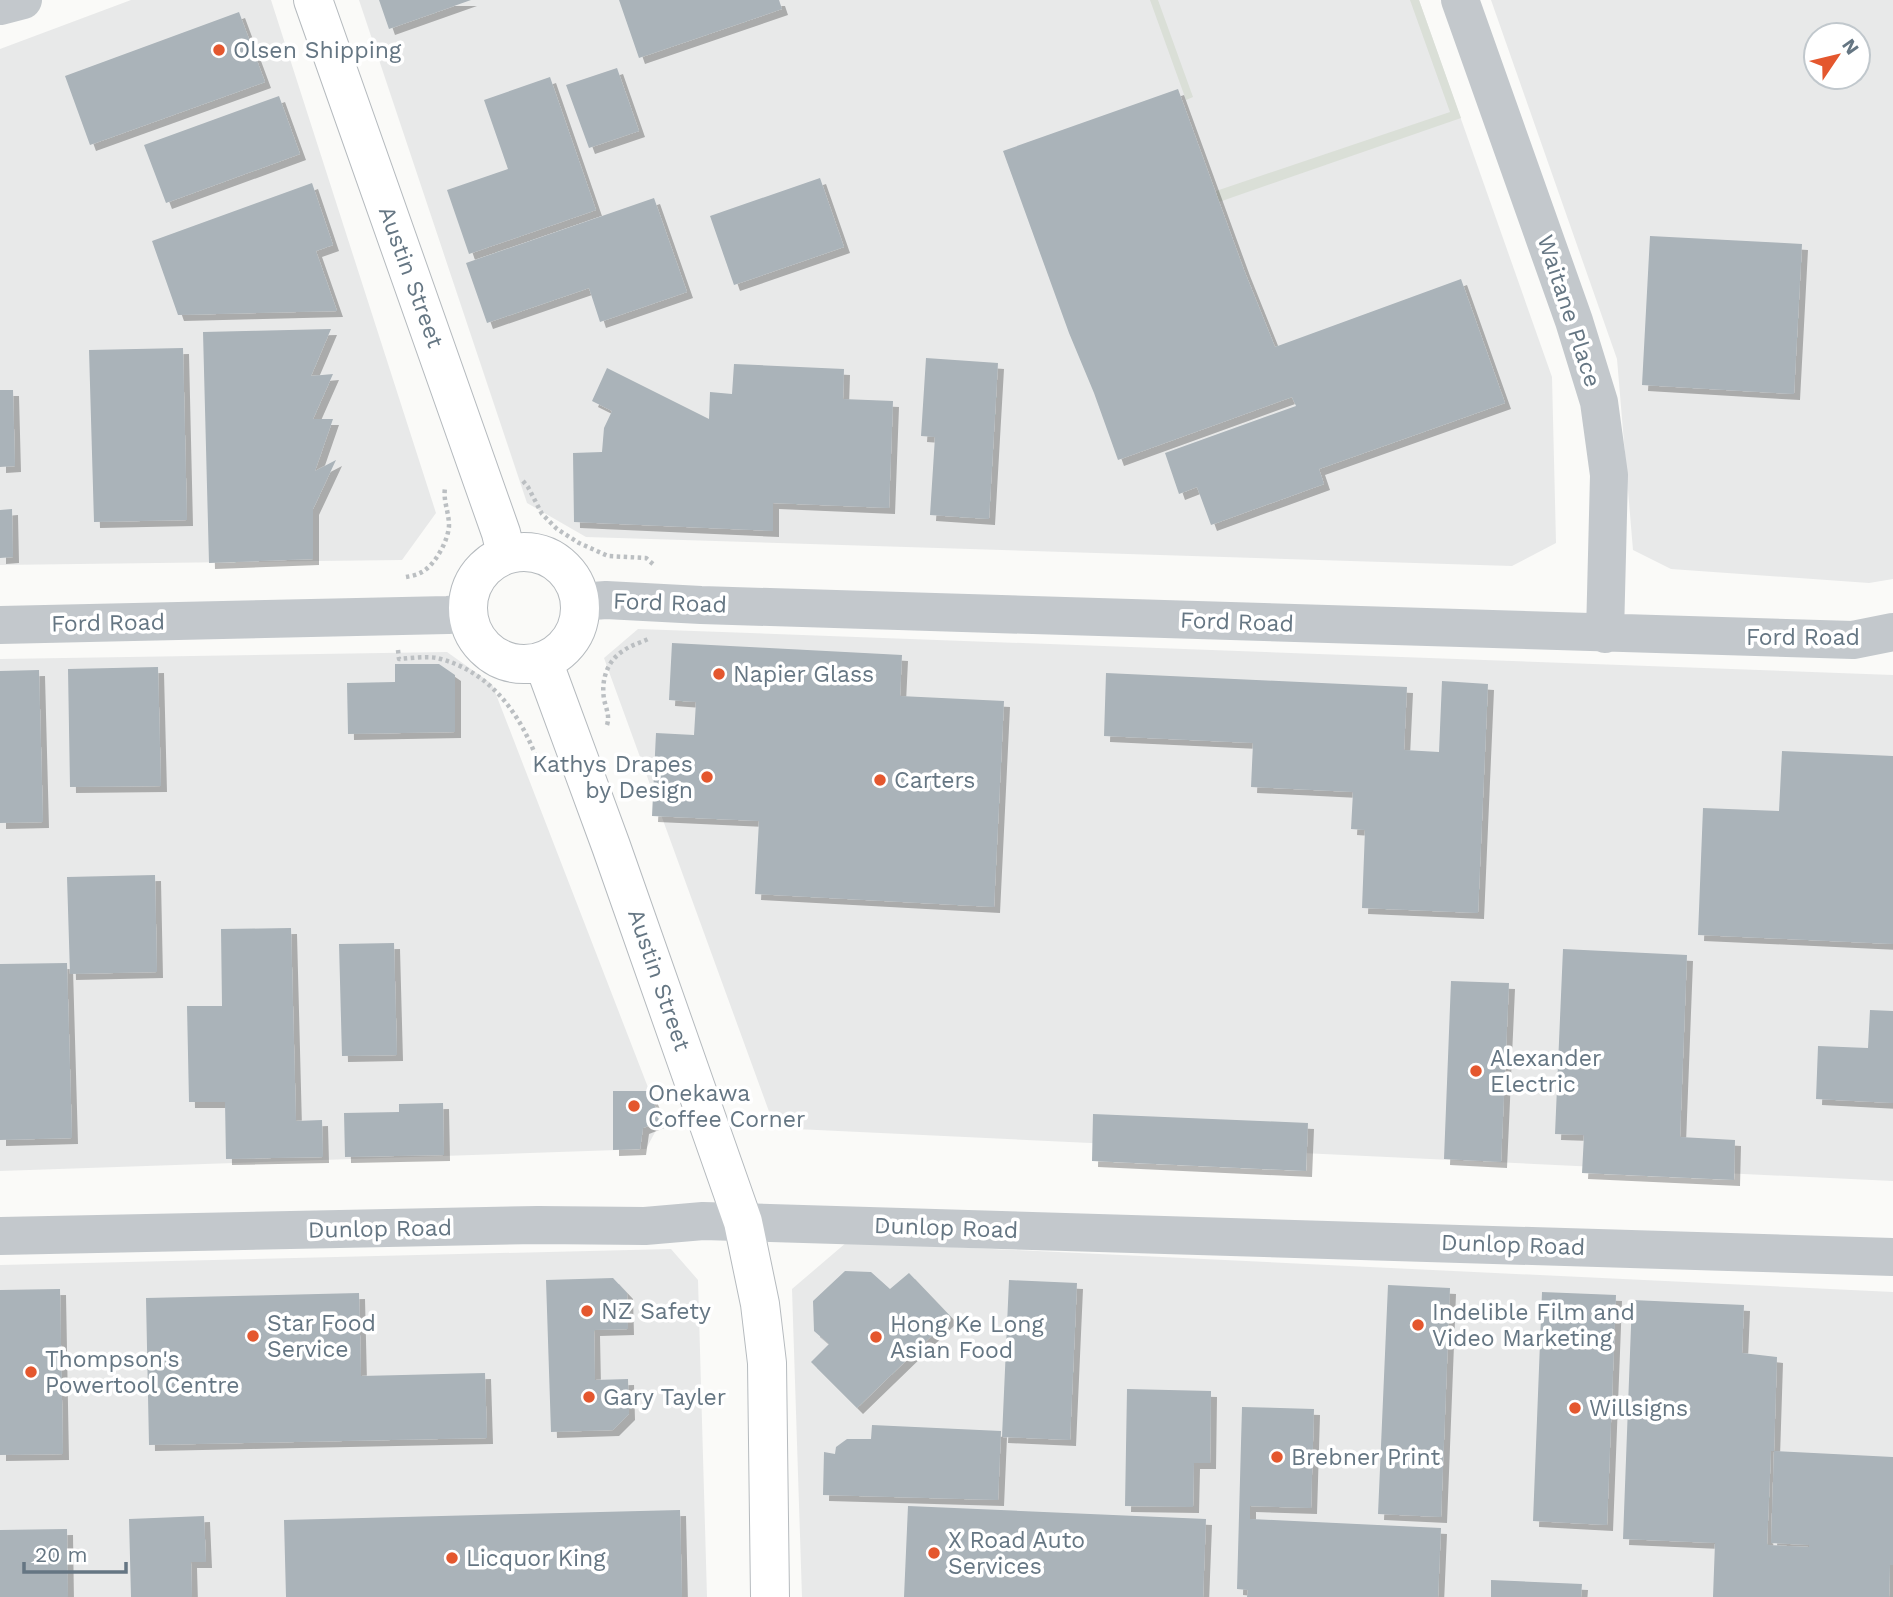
<svg xmlns="http://www.w3.org/2000/svg" width="1893" height="1597" viewBox="0 0 1893 1597" font-family="'Work Sans',sans-serif">
	<defs>
		<filter id="shadow"><feDropShadow dx="6" dy="6" stdDeviation="0" flood-color="#0004"/></filter>
	</defs>
	<rect width="100%" height="100%" fill="#fafaf8"/>
	<path fill="#e8e9e9" fill-rule="evenodd" d="M131,0H271L436,513L402,560L0,565V49Z
		M359,0H1419L1552,377L1556,543L1512,566L586,537L527,503Z
		M1491,0H1893V579L1869,583L1671,569L1633,550L1617,359ZM1816,35H1858V77H1816Z
		M638,629L1893,675V1181L775,1128L604,658Z
		M447,652L492,684L661,1121L646,1149L0,1171V659Z
		M847,1242L1893,1292V1597H802L792,1289Z
		M671,1249L698,1280L707,1597H0V1265Z"/>
	<path fill="#dadfd7" d="M1150,0H1158L1193,97L1186,100Z
		M1410,0H1419L1461,118L1219,202L1216,191L1450,112Z"/>
	<path fill="#aab3b9" filter="url(#shadow)" d="M379,0H471L389,29Z
		M619,0H779L782,9L639,58Z
		M239,12L265,82L90,145L65,76Z
		M617,68L639,131L589,148L566,85Z
		M550,77L596,210L469,254L447,190L508,169L484,100Z
		M1178,89L1244,270L1275,347L1461,279L1505,403L1319,469L1324,484L1211,525L1197,487L1179,494L1165,453L1296,406L1292,397L1118,460L1094,393L1069,333L1003,151Z
		M279,96L300,154L166,203L144,145Z
		M820,178L844,247L734,285L710,216Z
		M312,183L333,245L316,251L337,311L178,315L152,241Z
		M654,198L687,292L600,322L589,288L487,323L466,263Z
		M1650,236L1802,244L1794,394L1642,385Z
		M331,329L311,376L333,374L313,419H333L315,471L336,460L313,509V559L209,563L203,332Z
		M183,348L187,520L94,522L89,350Z
		M926,358L998,363L989,519L930,515L935,437L921,436Z
		M734,364L844,369L843,399L893,401L889,508L773,503V531L574,522L573,453L602,452L604,428L612,411L592,401L607,368L709,419L710,392L732,394Z
		M0,390H13L15,466L0,467Z
		M12,509L13,557L0,558V510Z
		M672,643L902,655L900,696L1004,701L994,907L755,894L759,821L652,816L656,733L694,735L696,702L669,700Z
		M395,664H439L455,675V732L348,734L347,683L395,682Z
		M158,667L161,786L70,787L68,669Z
		M39,670L43,822L0,823V671Z
		M1106,673L1407,687L1404,750L1439,752L1442,681L1488,684L1478,913L1362,908L1365,830L1351,829L1353,792L1251,787L1253,743L1104,736Z
		M1782,751L1893,756V944L1698,935L1703,808L1779,811Z
		M155,875L157,972L70,974L67,877Z
		M291,928L296,1121L322,1120L323,1157L226,1159L225,1102H189L187,1006H222L221,929Z
		M394,943L397,1055L342,1056L339,944Z
		M1563,949L1687,955L1680,1137L1735,1140L1734,1180L1582,1173L1584,1135L1555,1134Z
		M67,963L72,1138L0,1140V964Z
		M1451,981L1509,983L1501,1162L1444,1159Z
		M1870,1010L1893,1011V1103L1816,1099L1818,1046L1868,1048Z
		M613,1091H649L661,1121L643,1128L640,1149L613,1150Z
		M443,1103L444,1155L345,1157L344,1113L399,1112V1104Z
		M1093,1114L1308,1123L1306,1171L1092,1161Z
		M845,1271L871,1272L890,1289L909,1273L951,1317L857,1408L811,1362L829,1344L814,1331L813,1301Z
		M613,1278L627,1293L628,1329L594,1330L595,1380L628,1379L629,1414L613,1430L551,1432L546,1280Z
		M1009,1280L1077,1283L1070,1440L1002,1437Z
		M1388,1285L1450,1288L1441,1517L1378,1514Z
		M60,1289L63,1454L0,1455V1290Z
		M1542,1292L1616,1295L1607,1525L1533,1521Z
		M359,1293L361,1376L485,1373L487,1438L149,1445L146,1298Z
		M1632,1300L1744,1305L1742,1353L1777,1357L1774,1451H1771L1767,1545L1809,1547V1545L1771,1543L1774,1451L1893,1457V1565H1890L1889,1597H1713L1715,1543L1623,1539Z
		M1127,1389L1211,1391L1210,1463H1194L1193,1507L1125,1506Z
		M1242,1407L1314,1409L1311,1508L1250,1506V1519L1441,1528L1438,1597H1247L1248,1590L1237,1589Z
		M872,1425L1001,1431L998,1500L823,1495L824,1452L835,1454L836,1447L847,1439H871Z
		M908,1506L1206,1519L1203,1597H904Z
		M680,1510L682,1597H286L284,1520Z
		M204,1516L206,1562H191L192,1597H131L129,1519Z
		M67,1529L68,1597H0V1530Z
		M1491,1580L1582,1584L1581,1597H1491Z"/>
	<g fill="none" stroke-linecap="round" stroke-linejoin="round">
		<defs>
			<path id="major" d="M313,0L501,533L506,554
				M468 608a56 56 0 1 1 112 0a56 56 0 1 1-112 0Z
				M543,661L611,846L743,1222L760,1304L767,1363L770,1597"/>
		</defs>
		<use href="#major" stroke="#b5babe" stroke-width="40"/>
		<path stroke="#bbbfc2" stroke-width="4.5" stroke-dasharray="3.5 3.5" stroke-linecap="butt" d="M523,481L528,487L542,514L557,529L579,543L608,556L646,558L654,565
			M406,577C411,576 417,575 422,572C435,565 448,541 449,526C449,512 443,501 445,488
			M398,650L399,659C411,658 426,656 437,658C487,670 517,709 535,754
			M607,725C610,715 606,709 604,699C601,680 607,661 623,651C631,645 640,643 648,639"/>
		<path stroke="#c3c8cc" stroke-width="38" d="M1460,0L1574,321L1599,402L1609,475L1605,634
			M0,6L23,0
			M580,602L606,600L701,605L1853,640L1893,632
			M0,625L448,615L468,613
			M0,1236L538,1225L645,1226L703,1221L1893,1257"/>
		<use href="#major" stroke="#fff" stroke-width="38"/>
	</g>
	<g fill="#e4572e" stroke="#fff" stroke-width="2.5">
		<circle cx="219" cy="50" r="7"/>
		<circle cx="719" cy="674" r="7"/>
		<circle cx="707" cy="777" r="7"/>
		<circle cx="880" cy="780" r="7"/>
		<circle cx="1476" cy="1071" r="7"/>
		<circle cx="634" cy="1106" r="7"/>
		<circle cx="587" cy="1311" r="7"/>
		<circle cx="1418" cy="1325" r="7"/>
		<circle cx="253" cy="1336" r="7"/>
		<circle cx="876" cy="1337" r="7"/>
		<circle cx="31" cy="1372" r="7"/>
		<circle cx="589" cy="1397" r="7"/>
		<circle cx="1575" cy="1408" r="7"/>
		<circle cx="1277" cy="1457" r="7"/>
		<circle cx="934" cy="1553" r="7"/>
		<circle cx="452" cy="1558" r="7"/>
	</g>
	<g text-anchor="middle" dominant-baseline="central" stroke-width="7" stroke-linejoin="round" paint-order="stroke">
		<g font-size="23" fill="#657683" stroke="#fff" text-anchor="start">
			<text x="233" y="50">Olsen Shipping</text>
			<text x="733" y="674">Napier Glass</text>
			<text x="693" y="764" text-anchor="end">Kathys Drapes<tspan x="693" dy="26">by Design</tspan></text>
			<text x="894" y="780">Carters</text>
			<text x="1490" y="1058">Alexander<tspan x="1490" dy="26">Electric</tspan></text>
			<text x="648" y="1093">Onekawa<tspan x="648" dy="26">Coffee Corner</tspan></text>
			<text x="601" y="1311">NZ Safety</text>
			<text x="1432" y="1312">Indelible Film and<tspan x="1432" dy="26">Video Marketing</tspan></text>
			<text x="267" y="1323">Star Food<tspan x="267" dy="26">Service</tspan></text>
			<text x="890" y="1324">Hong Ke Long<tspan x="890" dy="26">Asian Food</tspan></text>
			<text x="45" y="1359">Thompson's<tspan x="45" dy="26">Powertool Centre</tspan></text>
			<text x="603" y="1397">Gary Tayler</text>
			<text x="1589" y="1408">Willsigns</text>
			<text x="1291" y="1457">Brebner Print</text>
			<text x="948" y="1540">X Road Auto<tspan x="948" dy="26">Services</tspan></text>
			<text x="466" y="1558">Licquor King</text>
		</g>
		<g font-size="23" fill="#657683" stroke="#fff">
			<text transform="translate(411 277) rotate(70)">Austin Street</text>
			<text transform="translate(1569 311) rotate(72)">Waitane Place</text>
			<text transform="translate(670 603) rotate(2)">Ford Road</text>
			<text transform="translate(1237 622) rotate(2)">Ford Road</text>
			<text transform="translate(108 623) rotate(-1)">Ford Road</text>
			<text x="1803" y="637">Ford Road</text>
			<text transform="translate(659 980) rotate(71)">Austin Street</text>
			<text transform="translate(946 1228) rotate(2)">Dunlop Road</text>
			<text transform="translate(380 1229) rotate(-1)">Dunlop Road</text>
			<text transform="translate(1513 1245) rotate(2)">Dunlop Road</text>
		</g>
	</g>
	<g transform="translate(1837 56) rotate(55)"><circle r="33" fill="#ffffff" stroke="#c1c8cd" stroke-width="2"/>
	<path d="M0-5L12 26L0 18L-12 26Z" fill="#e4572e"/>
	<text y="-10" font-size="19" font-weight="bold" text-anchor="middle" fill="#657683">N</text>
	</g>
	<path d="M24 1562v10h102v-10" fill="none" stroke="#657683" stroke-width="3.5"/>
	<text x="35" y="1562" font-size="21" fill="#657683" stroke="#ffffff" stroke-width="5" paint-order="stroke">20 m</text>
</svg>
